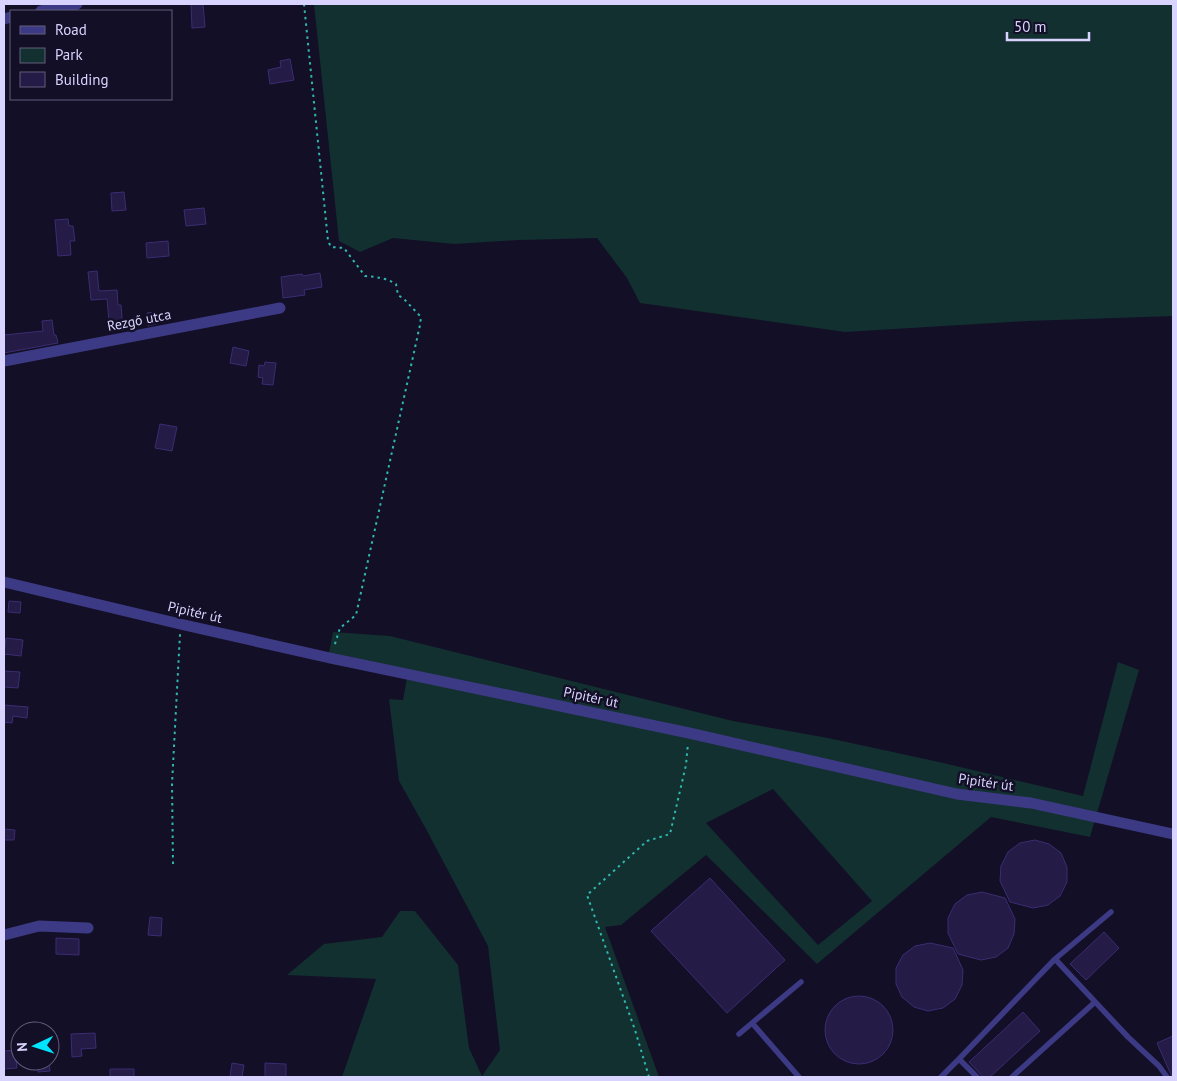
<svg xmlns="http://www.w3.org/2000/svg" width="1177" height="1081" viewBox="0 0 1177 1081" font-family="'PT Sans',sans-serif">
	<rect width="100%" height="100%" fill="#130f26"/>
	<path fill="#12302f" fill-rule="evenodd" d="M314,4H1173V316L1028,321L845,332L640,303L627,278L597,238L520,240L454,244L393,238L360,252L339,241Z
		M333,632L390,636L733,721L828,738L939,762L1083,796L1118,662L1139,670L1090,837L991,817L817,964L706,855L621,925L605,927L659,1077H342L376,979L287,975L324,944L382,937L400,911H415L458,965L469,1048L482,1076L500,1050L488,946L426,829L399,781L389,699L403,700L407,678L327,663ZM773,789L872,901L818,945L706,823Z"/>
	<path fill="#241b47" stroke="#3b2d73" d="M191,4H203L205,27L192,28Z
		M290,59L294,80L270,84L268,70L281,67L280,61Z
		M124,192L126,210L112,211L111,193Z
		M204,208L206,224L186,226L184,210Z
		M68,219L69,226H73L75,241H70L71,255L58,256L55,220Z
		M168,241L169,256L147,258L146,243Z
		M97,271L99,291L117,290L118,305H121L123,330L110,332L107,299L91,300L88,272Z
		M320,273L322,287L304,290L305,295L283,298L281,277L302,274L303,276Z
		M155,312L156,324L148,326L147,313Z
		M52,320L54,335H56L58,343L4,353V335L43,331L42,321Z
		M233,347L249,351L246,366L230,363Z
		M265,362L276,363L273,385L262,384L263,378L258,377L259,365L264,366Z
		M160,424L177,427L172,451L155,448Z
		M9,601L21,602L20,613L8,612Z
		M6,638L23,640L21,656L4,654Z
		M4,671L20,672L18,688L4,687Z
		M4,705L28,707L27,718L13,716L12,723L4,722Z
		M4,829L15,830L14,840H4Z
		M1035,840L1049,844L1061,853L1067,867V882L1060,896L1048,905L1033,908L1010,902L1000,881L1001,866L1008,852L1020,843Z
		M710,878L785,960L727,1013L651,931Z
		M982,892L1005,898L1015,919L1014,934L1008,948L996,957L981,960L958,954L948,933V918L955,904L967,895Z
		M150,917L162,918L161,936L148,935Z
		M1104,932L1119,948L1086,980L1070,964Z
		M56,938L79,939V955L56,954Z
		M930,943L953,948L963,970L962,985L955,999L943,1008L928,1011L914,1007L902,997L896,984V968L903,955L915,946Z
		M825 1030a34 34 0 1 1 68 0a34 34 0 1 1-68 0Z
		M1023,1012L1040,1031L990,1077H983L969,1062Z
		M95,1033L96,1048L81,1049L82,1056L72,1057L71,1034Z
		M1173,1036V1077H1172L1157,1043Z
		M15,1050L17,1068L4,1069V1051Z
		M38,1061H49L50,1071L38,1072Z
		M232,1063L244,1065L242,1077H230Z
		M265,1063L286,1064V1077H265Z
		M110,1069H134V1077H110Z"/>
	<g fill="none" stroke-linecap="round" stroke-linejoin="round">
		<path stroke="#2fb8b0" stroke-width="2" stroke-dasharray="2.5 4" stroke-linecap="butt" d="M304,4L328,241L331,247L344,248L365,276C377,277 386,278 396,284L398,295L404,299L421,317L420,325L356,615L340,628L334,647
			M173,864L172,784L180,634
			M649,1077L635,1030L587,895L647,841L670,834L686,765L688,743"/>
		<path stroke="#3d3a85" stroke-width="5.5" d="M1055,959L1128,1037L1159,1066L1167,1077
			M752,1023L799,1077
			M739,1034L801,982
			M959,1059L977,1077
			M941,1077L959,1059L1055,959L1111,912
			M1012,1077L1095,1002"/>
		<path stroke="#3d3a85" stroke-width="11" d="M41,11L77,4
			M4,19L11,17
			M4,361L280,308
			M4,582L180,624L330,658L689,733L957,794L1031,803L1173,834
			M4,935L39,926L88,928"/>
	</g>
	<g text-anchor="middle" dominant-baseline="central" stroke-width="5" stroke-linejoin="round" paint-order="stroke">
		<g font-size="14" fill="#d9d4ff" stroke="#130f26">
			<text transform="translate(139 320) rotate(-11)">Rezgő utca</text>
			<text transform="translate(195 612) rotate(13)">Pipitér út</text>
			<text transform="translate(591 697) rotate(12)">Pipitér út</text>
			<text transform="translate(986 782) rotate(8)">Pipitér út</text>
		</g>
	</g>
	<rect width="1177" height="1081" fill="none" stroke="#d9d4ff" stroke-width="10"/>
	<rect x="10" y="10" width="162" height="90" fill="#130f26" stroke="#625e7d"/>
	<rect x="20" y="26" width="25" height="8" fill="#3d3a85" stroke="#625e7d"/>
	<text x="55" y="35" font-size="15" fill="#d9d4ff">Road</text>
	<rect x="20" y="48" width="25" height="15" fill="#12302f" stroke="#625e7d"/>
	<text x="55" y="60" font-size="15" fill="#d9d4ff">Park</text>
	<rect x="20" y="72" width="25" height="15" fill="#241b47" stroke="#625e7d"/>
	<text x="55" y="85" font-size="15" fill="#d9d4ff">Building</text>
	<g transform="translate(35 1046) rotate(266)"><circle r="24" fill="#130f26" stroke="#625e7d"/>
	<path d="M0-4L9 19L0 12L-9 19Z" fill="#00e5ff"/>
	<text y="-8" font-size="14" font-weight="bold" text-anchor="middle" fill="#d9d4ff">N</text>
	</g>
	<path d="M1007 32v8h82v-8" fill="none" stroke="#d9d4ff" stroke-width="2.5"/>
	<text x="1014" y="32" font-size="15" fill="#d9d4ff" stroke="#130f26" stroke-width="4" paint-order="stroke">50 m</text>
</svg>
